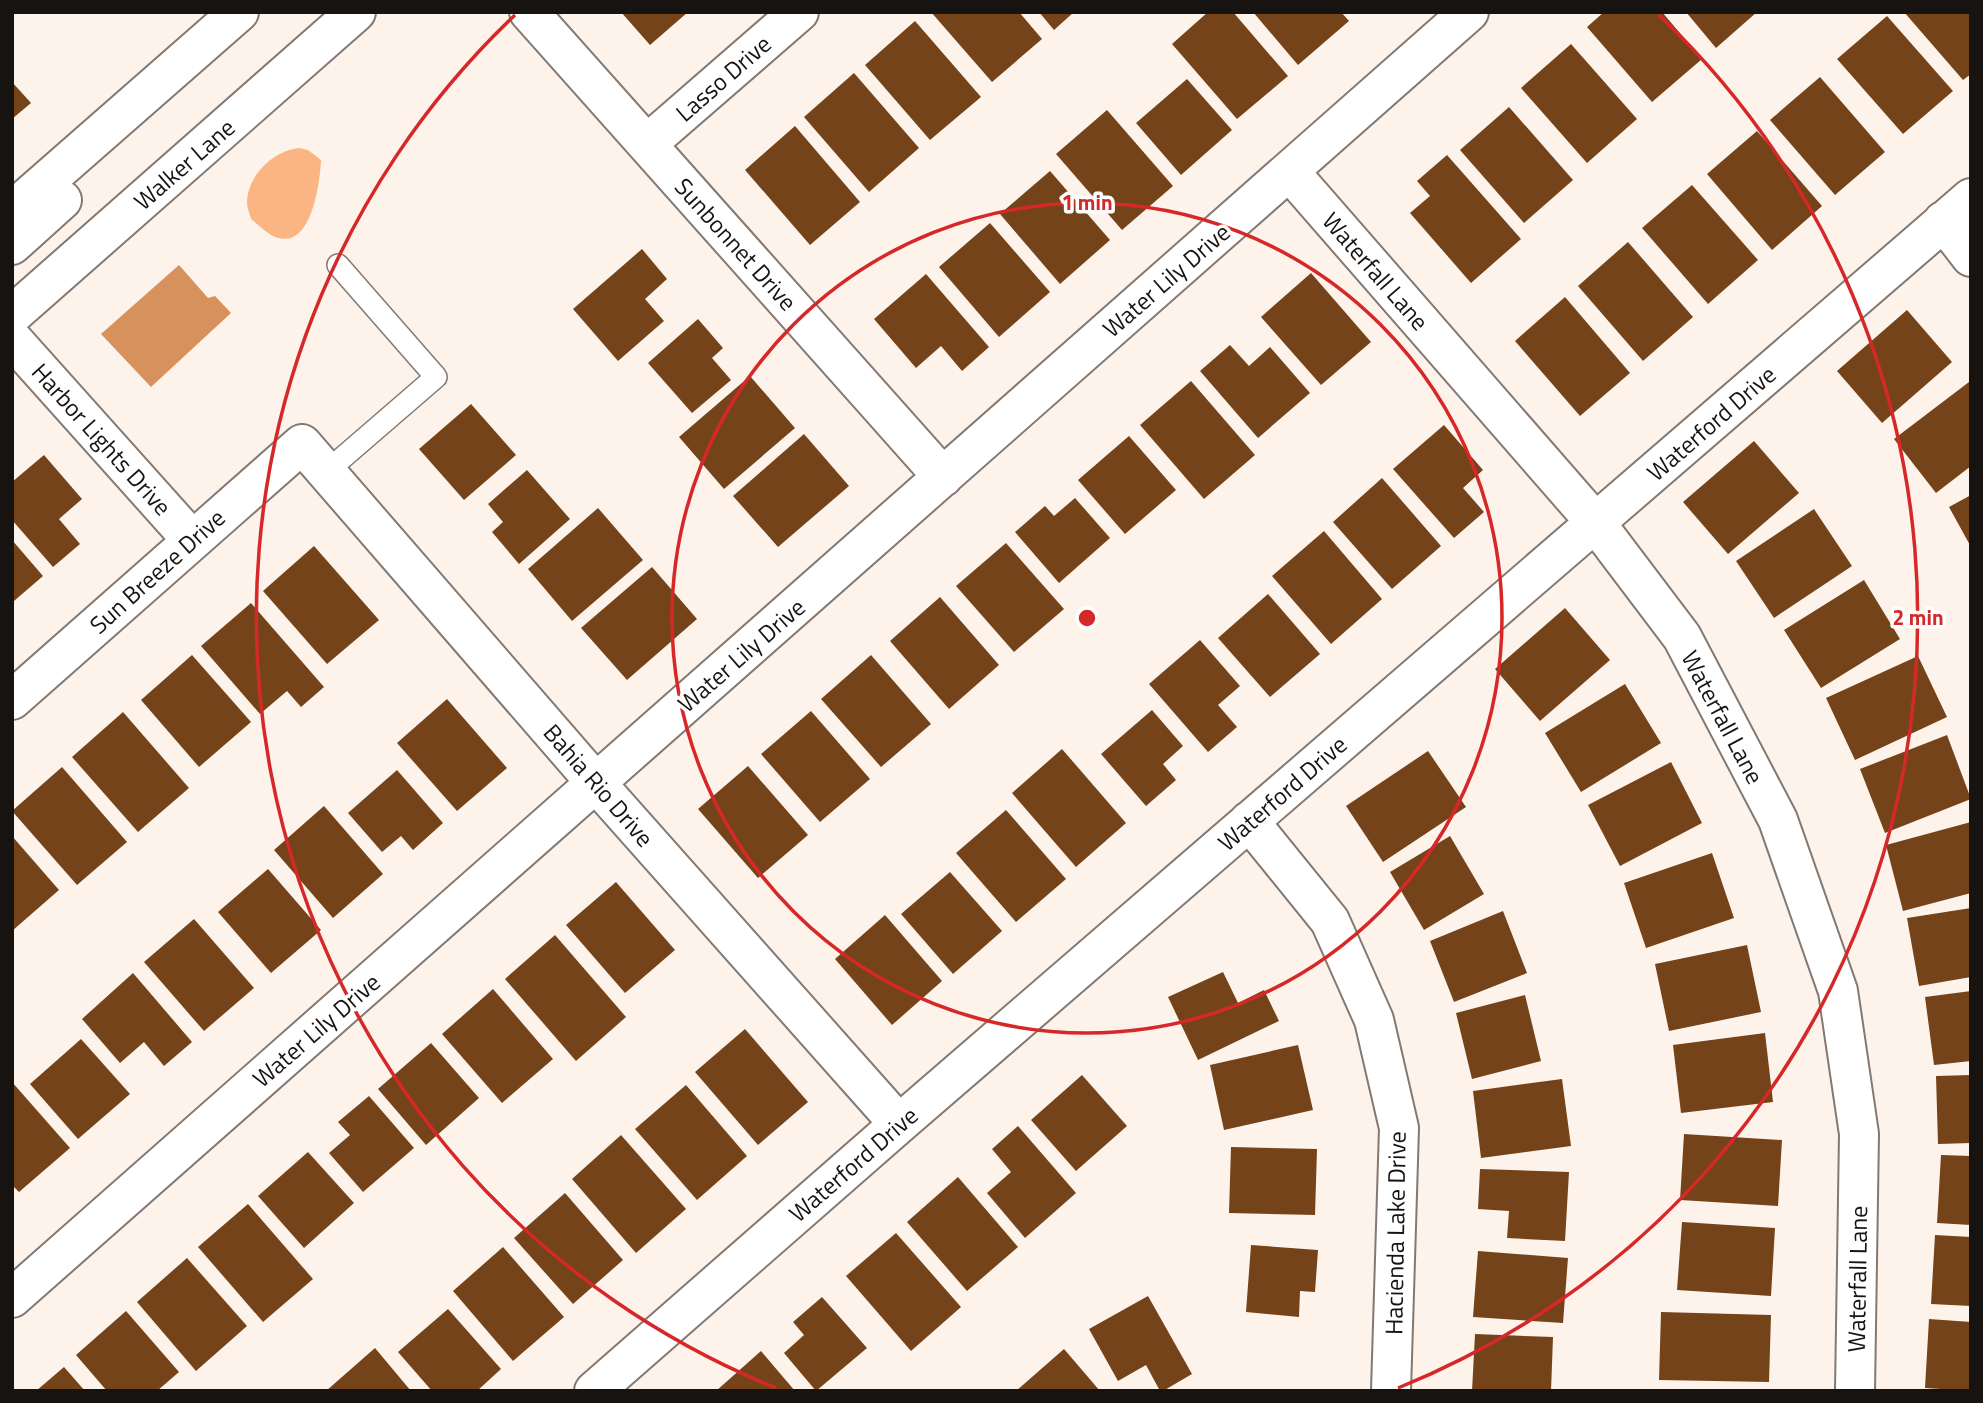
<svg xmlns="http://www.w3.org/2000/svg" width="1983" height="1403" viewBox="0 0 1983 1403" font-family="'Titillium Web',sans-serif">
	<rect width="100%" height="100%" fill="#fef3eb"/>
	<path fill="#fab582" d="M299,148L308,150L321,160C320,182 312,247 279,238C269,236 259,225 251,219C250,214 247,208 247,202C248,175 273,151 299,148Z"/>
	<path fill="#d6915c" d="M179,265L208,298L215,296L231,313L151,387L101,334Z"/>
	<path fill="#74431a" d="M621,12H688L650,45Z
		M931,12H1019L1042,39L992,82Z
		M1039,12H1074L1054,30Z
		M1208,12H1233L1288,76L1237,119L1172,44Z
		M1253,12H1341L1349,21L1298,65Z
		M1604,12H1662L1702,59L1652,102L1587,27Z
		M1686,12H1757L1716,48Z
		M1904,12H1971V74L1963,80Z
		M1887,16L1953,91L1903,134L1837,59Z
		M915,21L981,97L930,140L865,65Z
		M1571,44L1637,119L1587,163L1521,88Z
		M854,73L919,148L869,192L804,117Z
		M1820,77L1885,152L1835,195L1770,120Z
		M1187,79L1232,130L1181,175L1136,123Z
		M12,82L31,103L12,119Z
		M1509,107L1573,180L1524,223L1460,150Z
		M1107,110L1173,186L1122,230L1056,154Z
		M795,126L860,202L810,245L745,170Z
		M1757,131L1822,206L1772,250L1707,174Z
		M1447,155L1521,239L1471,283L1410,213L1430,196L1417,181Z
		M1050,171L1110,240L1060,284L1000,214Z
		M1692,185L1758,260L1708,304L1642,228Z
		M990,223L1050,292L999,337L939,267Z
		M1628,242L1693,317L1643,361L1578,286Z
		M642,249L667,279L645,299L664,321L618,361L573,309Z
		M1311,273L1371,342L1321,385L1261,317Z
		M926,274L989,347L962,371L941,346L916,368L874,319Z
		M1565,297L1630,373L1580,416L1515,341Z
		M1907,310L1952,362L1882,423L1837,371Z
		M698,319L723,348L712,358L731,380L692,413L648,363Z
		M1230,345L1249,366L1270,347L1310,393L1258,438L1200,371Z
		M750,376L795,428L724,489L679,437Z
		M1191,381L1255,455L1204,499L1140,425Z
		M1969,382L1971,384V466L1936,493L1894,439Z
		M471,404L516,455L464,500L419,449Z
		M1444,425L1483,470L1463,488L1484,512L1454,538L1393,469Z
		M804,434L849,486L778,547L733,496Z
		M1129,436L1176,490L1125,534L1078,480Z
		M1754,441L1799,493L1728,554L1683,502Z
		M44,455L82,499L59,519L80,544L53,567L12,520V482Z
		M527,470L570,519L519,564L492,532L503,522L488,504Z
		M1382,478L1441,546L1392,589L1333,522Z
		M1971,495V547L1949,507Z
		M1075,498L1110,538L1059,583L1015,532L1045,506L1054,516Z
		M598,508L643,560L572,621L528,569Z
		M1814,509L1852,566L1774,618L1736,561Z
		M1324,531L1382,599L1331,644L1272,576Z
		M12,540L43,576L14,601L12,599Z
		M1006,543L1064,609L1014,652L956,586Z
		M314,546L379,620L327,664L263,591Z
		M652,567L697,619L627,680L581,628Z
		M1864,580L1900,639L1821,688L1784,630Z
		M1268,594L1320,654L1270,697L1218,638Z
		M940,597L999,665L949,709L890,641Z
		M251,603L324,687L301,707L287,691L260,714L201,646Z
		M1565,608L1610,660L1540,721L1495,669Z
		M1200,640L1240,686L1218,705L1237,727L1208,752L1149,684Z
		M192,655L251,722L199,767L141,700Z
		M871,655L931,724L881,767L821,699Z
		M1918,656L1947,717L1855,760L1826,698Z
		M1625,684L1661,743L1581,792L1545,733Z
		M447,699L507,768L457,811L397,743Z
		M1152,710L1183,746L1163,764L1176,780L1146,806L1101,754Z
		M811,711L870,779L820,822L761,754Z
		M123,712L189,788L138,832L72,757Z
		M1947,735L1971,799L1885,833L1860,769Z
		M1062,749L1126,823L1076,867L1012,793Z
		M1428,751L1466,807L1383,862L1346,806Z
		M1671,762L1702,823L1620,866L1588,805Z
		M748,766L808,835L758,878L698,809Z
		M62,767L127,842L77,885L12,811Z
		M397,770L443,823L413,850L401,836L382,852L348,813Z
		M324,806L383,874L333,918L274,850Z
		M1006,810L1066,879L1016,922L956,853Z
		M1971,822V893L1903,911L1886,845Z
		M12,836L59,890L12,931Z
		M1450,836L1484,894L1424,930L1390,872Z
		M1712,853L1734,918L1646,948L1624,883Z
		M268,869L321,930L271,973L218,912Z
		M950,872L1002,931L953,974L901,914Z
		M616,882L675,950L625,993L566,925Z
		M1971,908V977L1919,986L1907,918Z
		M1503,911L1527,973L1454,1002L1430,941Z
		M885,915L942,981L892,1025L835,959Z
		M194,919L254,988L204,1031L144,962Z
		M555,935L626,1017L576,1061L505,979Z
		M1747,945L1761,1012L1669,1031L1655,964Z
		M1223,972L1238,1003L1264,990L1279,1021L1198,1060L1168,997Z
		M133,973L192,1042L164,1066L144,1042L120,1063L82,1019Z
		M493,989L553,1059L502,1103L442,1034Z
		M1971,991V1061L1934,1065L1925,997Z
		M1525,995L1541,1061L1472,1079L1456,1013Z
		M745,1029L808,1102L758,1145L695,1072Z
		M1765,1033L1773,1102L1681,1113L1673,1045Z
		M81,1039L130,1094L78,1139L30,1084Z
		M431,1043L479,1098L426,1145L378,1089Z
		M1298,1045L1313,1110L1224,1130L1210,1065Z
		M1082,1075L1127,1126L1076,1171L1031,1120Z
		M1971,1075V1143L1938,1144L1936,1076Z
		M1562,1079L1571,1146L1481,1158L1473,1091Z
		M12,1082L70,1148L19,1192L12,1185Z
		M686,1085L747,1156L697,1200L635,1129Z
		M369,1096L414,1148L363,1192L329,1153L350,1135L338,1122Z
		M1018,1126L1076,1193L1025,1238L987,1193L1011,1172L992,1149Z
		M1684,1134L1782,1140L1778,1206L1680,1200Z
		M621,1135L686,1209L636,1253L572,1179Z
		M1231,1147L1317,1149L1315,1215L1229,1213Z
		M308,1152L354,1203L304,1248L258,1196Z
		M1941,1155L1971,1156V1225L1937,1223Z
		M1480,1169L1569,1172L1565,1241L1507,1238L1509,1211L1478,1209Z
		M958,1177L1018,1247L967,1291L907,1222Z
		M565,1193L623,1260L573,1304L514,1238Z
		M248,1204L313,1279L263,1322L198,1247Z
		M1682,1222L1775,1228L1771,1296L1677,1290Z
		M896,1233L961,1307L911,1351L846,1276Z
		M1935,1235L1971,1237V1306L1931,1304Z
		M1251,1245L1318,1250L1315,1292L1300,1291L1299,1317L1246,1312Z
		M503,1247L564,1317L513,1361L453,1291Z
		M1478,1251L1568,1258L1563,1323L1473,1317Z
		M187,1258L247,1326L196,1371L137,1302Z
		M1148,1296L1192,1374L1163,1391H1160L1146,1365L1118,1381L1089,1329Z
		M822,1297L867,1348L816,1391L784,1353L804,1335L793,1322Z
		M448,1309L501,1369L477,1391H432L398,1352Z
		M126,1311L179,1372L157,1391H107L76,1355Z
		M1661,1312L1771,1315L1769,1382L1659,1380Z
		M1929,1319L1971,1322V1391L1925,1388Z
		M1475,1334L1553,1337L1551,1391H1472Z
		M375,1348L411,1391H326Z
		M1064,1349L1100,1391H1016Z
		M761,1351L795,1391H716Z
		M64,1367L85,1391H36Z"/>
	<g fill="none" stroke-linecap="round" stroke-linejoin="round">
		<defs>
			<path id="lane" d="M326,472L436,377L338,265"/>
			<path id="street" d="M529,12L943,477
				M647,144L799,12
				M1289,171L1595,522L1682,637L1778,820L1838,991L1859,1134L1855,1391
				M1943,221L1971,257
				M12,339L192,540
				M12,700L302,444L596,783L899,1124
				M1249,821L1330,921L1374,1020L1399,1128L1391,1391
				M12,1298L1469,12
				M594,1391L899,1124L1971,198"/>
			<path id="secondary" d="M12,211L239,12
				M12,245L62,200
				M12,315L356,12"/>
		</defs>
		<use href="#lane" stroke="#837972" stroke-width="24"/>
		<use href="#street" stroke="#837972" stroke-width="42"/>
		<use href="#secondary" stroke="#837972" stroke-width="42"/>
		<use href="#lane" stroke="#fff" stroke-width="21"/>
		<use href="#street" stroke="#fff" stroke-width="38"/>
		<use href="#secondary" stroke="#fff" stroke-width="38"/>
	</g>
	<g fill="none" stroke="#d62828" stroke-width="3.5">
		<circle cx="1087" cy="618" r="415"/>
		<path d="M776 1388A831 831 0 0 1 515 15M1659 15A831 831 0 0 1 1398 1388"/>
	</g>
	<g text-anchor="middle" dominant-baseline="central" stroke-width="7" stroke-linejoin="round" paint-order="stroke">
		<g font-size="24" fill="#171311" stroke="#fff">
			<text transform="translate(723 78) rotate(-41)">Lasso Drive</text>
			<text transform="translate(184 164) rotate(-41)">Walker Lane</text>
			<text transform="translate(736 244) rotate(48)">Sunbonnet Drive</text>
			<text transform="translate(1376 271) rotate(49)">Waterfall Lane</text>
			<text transform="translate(1166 280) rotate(-41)">Water Lily Drive</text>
			<text transform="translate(1711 423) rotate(-41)">Waterford Drive</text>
			<text transform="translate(102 439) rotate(48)">Harbor Lights Drive</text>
			<text transform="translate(157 571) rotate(-42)">Sun Breeze Drive</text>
			<text transform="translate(741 655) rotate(-41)">Water Lily Drive</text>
			<text transform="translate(1723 717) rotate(62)">Waterfall Lane</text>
			<text transform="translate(599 785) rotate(49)">Bahia Rio Drive</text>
			<text transform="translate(1282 793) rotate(-41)">Waterford Drive</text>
			<text transform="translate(316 1030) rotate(-41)">Water Lily Drive</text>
			<text transform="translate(853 1164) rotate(-41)">Waterford Drive</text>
			<text transform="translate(1395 1233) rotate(-89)">Hacienda Lake Drive</text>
			<text transform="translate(1857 1279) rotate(-89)">Waterfall Lane</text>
		</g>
	</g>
	<circle cx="1087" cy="618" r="10" fill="#d62828" stroke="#fff" stroke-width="3.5"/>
	<g font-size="21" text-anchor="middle" font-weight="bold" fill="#d62828" stroke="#fff" stroke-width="7" stroke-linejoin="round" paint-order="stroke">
		<text x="1087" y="210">1 min</text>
		<text x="1918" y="625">2 min</text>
	</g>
	<rect width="1983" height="1403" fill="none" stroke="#171311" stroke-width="28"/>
</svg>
